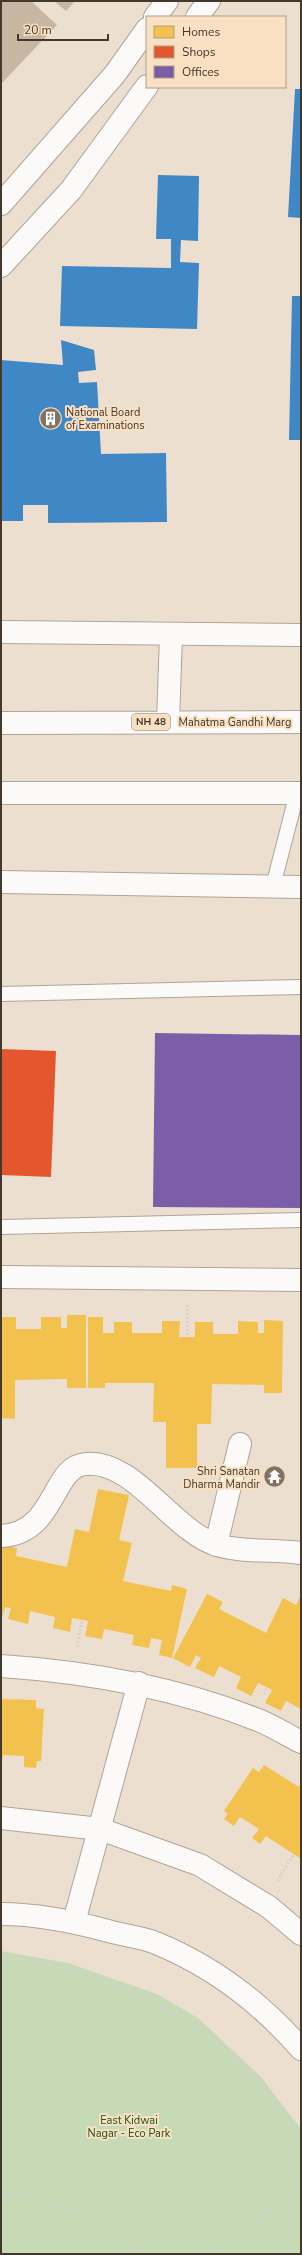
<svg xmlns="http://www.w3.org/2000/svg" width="302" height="2255" viewBox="0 0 302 2255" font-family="'Nunito Sans',sans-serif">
	<rect width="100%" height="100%" fill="#eddfd0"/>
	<path fill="#c6dab6" d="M1,1951L68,1963L157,1994L198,2018L261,2077L301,2129V2254H1Z"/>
	<path fill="#f2c14e" d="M67,1315H86V1388H67V1379L15,1380V1419L1,1418V1317H16V1329H41V1317H61V1328H67Z
		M88,1317H103V1333H114V1322H132V1333H162V1321H180L179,1337H195V1322H213V1334H238V1321L258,1322V1333H264V1320L283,1321L282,1393H264V1385L212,1384L211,1424H197V1468H166V1422H153L154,1383H105V1388H88Z
		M98,1489L129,1495L119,1540L132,1543L123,1581L171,1591L172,1585L187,1589L172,1658L159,1655L162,1640L151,1638L149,1648L132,1645L134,1635L104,1629L102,1639L85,1636L88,1621L72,1618L70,1632L53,1628L55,1617L30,1611L28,1624L8,1619L11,1608L5,1607L1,1621V1545L17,1548L16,1556L67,1567L75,1529L89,1532Z
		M207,1594L223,1602L219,1609L266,1633L283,1598L296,1605L301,1595V1709L286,1701L281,1711L265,1703L272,1690L258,1683L251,1696L236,1688L241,1677L219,1666L214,1677L195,1668L201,1658L196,1655L190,1667L173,1658Z
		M1,1699L36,1700V1708L44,1709L41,1761H37L36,1768L24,1767V1756L3,1755L1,1767Z
		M264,1765L299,1787L301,1784V1859L266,1836L260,1844L252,1838L259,1829L240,1817L234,1826L224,1819L228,1814L224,1811L253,1768L259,1772Z"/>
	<path fill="#e4572e" d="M1,1049L56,1051L51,1177L1,1175Z"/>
	<path fill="#7b5ea7" d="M155,1033L301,1035V1208L153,1207Z"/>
	<path fill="#3f88c5" d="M295,89H301V218L288,217Z
		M158,175L199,176L198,241L181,240L180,262L199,263L197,329L60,326L62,266L171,268V239H156Z
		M292,296H301V440H289Z
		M61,340L94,350L96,370L78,372L79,383L97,382L101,454L166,453L167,522L48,523V505H23V521H1V360L63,365Z"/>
	<path fill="#c7b6a1" d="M1,1H31L57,25L1,84Z
		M54,1H75L66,11Z"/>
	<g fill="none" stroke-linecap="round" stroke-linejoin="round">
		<defs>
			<path id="lane" d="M273,886L297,793
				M1,994L301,987
				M1,1227L301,1220"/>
			<path id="street" d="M155,17L167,1
				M197,17L209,1
				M1,204L115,74L147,29
				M1,266L71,190L147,86
				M1,1277L301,1280
				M1,1536C57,1533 51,1466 86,1464C135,1460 171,1530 217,1545C244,1553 273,1549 301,1553
				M216,1545L240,1444
				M1,1666C90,1672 175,1687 258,1720C273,1726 287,1735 301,1742
				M1,1818L100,1829L200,1865L269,1907L301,1934
				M74,1922L139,1683"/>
			<path id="secondary" d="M1,632L301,635
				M1,882L301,887
				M1,1914C38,1914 76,1922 112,1932C126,1936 142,1937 156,1943C212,1966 261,2003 301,2049"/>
			<path id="primary" d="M168,722L171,635
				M1,723L301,722
				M1,793H301"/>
		</defs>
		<use href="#lane" stroke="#aea498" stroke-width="16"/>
		<use href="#street" stroke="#aea498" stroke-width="24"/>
		<use href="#secondary" stroke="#aea498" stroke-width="24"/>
		<use href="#primary" stroke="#aea498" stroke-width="24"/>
		<path stroke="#d4d1cc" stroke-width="2.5" stroke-dasharray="2 2" stroke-linecap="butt" d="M187,1305V1337
			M77,1647L82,1620
			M264,1694L267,1688
			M277,1881L294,1854
			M1,1956C93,1969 184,2004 249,2073C269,2094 286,2119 301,2144
			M1,2192C53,2196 99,2221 139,2254
			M215,2254L301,2186"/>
		<use href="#lane" stroke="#fcfaf8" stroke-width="14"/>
		<use href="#street" stroke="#fcfaf8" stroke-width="22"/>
		<use href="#secondary" stroke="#fcfaf8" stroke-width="22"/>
		<use href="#primary" stroke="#fcfaf8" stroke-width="22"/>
	</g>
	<defs>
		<symbol id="building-disc" viewBox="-11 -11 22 22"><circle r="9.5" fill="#7e7265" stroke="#fae0c3"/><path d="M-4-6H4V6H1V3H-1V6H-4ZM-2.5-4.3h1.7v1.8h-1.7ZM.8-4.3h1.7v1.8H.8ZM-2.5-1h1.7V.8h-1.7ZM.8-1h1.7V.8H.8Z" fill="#fff"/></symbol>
		<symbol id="temple-disc" viewBox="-11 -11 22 22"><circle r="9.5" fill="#7e7265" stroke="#fae0c3"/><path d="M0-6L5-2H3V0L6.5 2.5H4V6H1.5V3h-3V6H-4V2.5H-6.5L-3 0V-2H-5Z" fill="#fff"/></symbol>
	</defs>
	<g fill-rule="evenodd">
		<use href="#building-disc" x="38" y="406" width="25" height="25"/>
		<use href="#temple-disc" x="262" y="1464" width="25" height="25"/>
	</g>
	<g text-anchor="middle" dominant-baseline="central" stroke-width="4" stroke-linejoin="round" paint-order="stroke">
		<rect fill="#fae0c3" stroke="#796a59" stroke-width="1" x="132" y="714" width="38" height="16" rx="3"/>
		<g font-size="10" font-weight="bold" fill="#42382c">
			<text x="151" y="722">NH 48</text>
		</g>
		<g font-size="11" fill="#42382c" stroke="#fae0c3" text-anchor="start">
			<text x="66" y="412">National Board<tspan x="66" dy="13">of Examinations</tspan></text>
			<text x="260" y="1471" text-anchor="end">Shri Sanatan<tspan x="260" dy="13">Dharma Mandir</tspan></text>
		</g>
		<g font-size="11" fill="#42382c" stroke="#fae0c3">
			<text x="235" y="722">Mahatma Gandhi Marg</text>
		</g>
		<g font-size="11" fill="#195516" stroke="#fae0c3">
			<text x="129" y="2120">East Kidwai<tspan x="129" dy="13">Nagar - Eco Park</tspan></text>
		</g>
	</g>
	<rect width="302" height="2255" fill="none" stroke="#42382c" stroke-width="4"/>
	<rect x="146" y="16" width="140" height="72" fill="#fae0c3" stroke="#b09d87"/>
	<rect x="154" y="26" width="20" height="12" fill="#f2c14e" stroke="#b09d87"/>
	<text x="182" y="36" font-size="12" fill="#42382c">Homes</text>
	<rect x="154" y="46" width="20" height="12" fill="#e4572e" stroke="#b09d87"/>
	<text x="182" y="56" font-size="12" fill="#42382c">Shops</text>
	<rect x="154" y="66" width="20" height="12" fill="#7b5ea7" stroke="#b09d87"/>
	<text x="182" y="76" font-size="12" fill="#42382c">Offices</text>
	<path d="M18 34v6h90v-6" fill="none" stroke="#42382c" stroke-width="2"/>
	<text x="24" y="34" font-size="12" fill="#42382c" stroke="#fae0c3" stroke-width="3" paint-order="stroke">20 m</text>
</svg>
